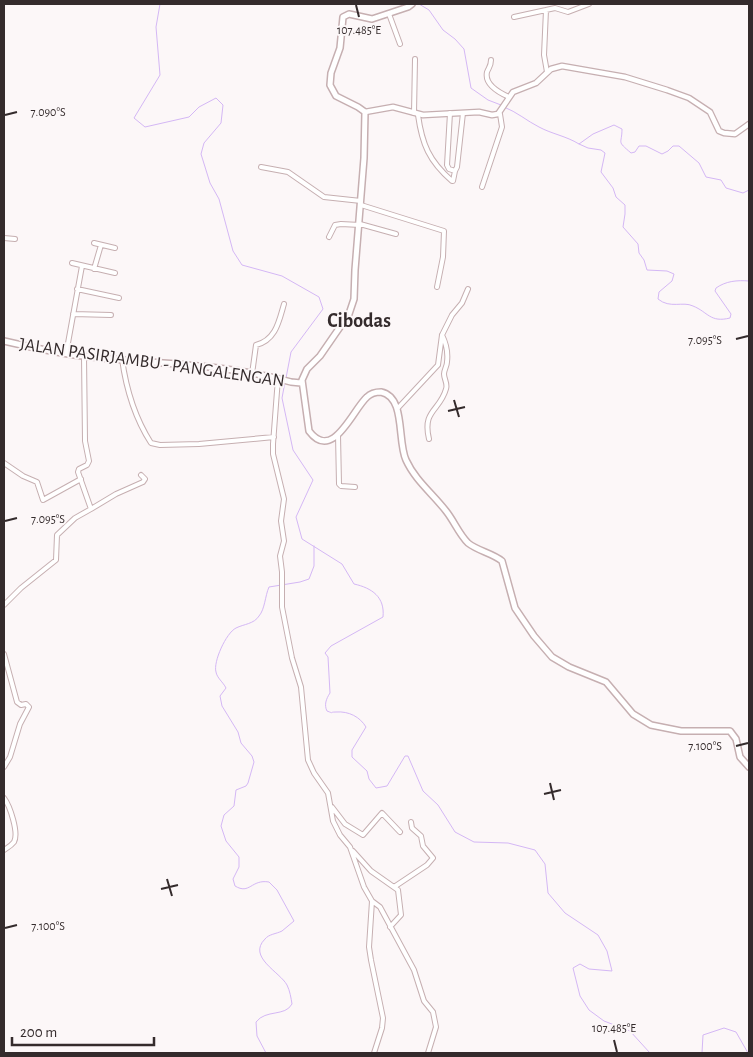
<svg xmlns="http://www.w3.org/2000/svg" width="753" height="1057" viewBox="0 0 753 1057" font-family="'Alegreya Sans',sans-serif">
	<rect width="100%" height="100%" fill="#fcf7f8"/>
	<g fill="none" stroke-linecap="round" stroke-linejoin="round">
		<path stroke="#d4b7f5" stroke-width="1" d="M160,4L156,27L160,75L134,118L145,127L189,117L199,107L216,98L223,105L221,123L204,143L201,154L210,183L219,199L233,251L242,265L282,276L319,297L323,309L291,352L286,378
			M419,4L429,10L443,30L455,39L464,49L471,88L488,100L501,105
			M504,107C517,112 527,121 539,127C552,134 566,136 579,144L593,134L614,125L622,129C622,145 616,140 631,153L635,152L639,146H646L662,154L668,151L673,146H679L699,163L706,177L721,180L726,188L743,193L749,190
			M579,144L588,148L601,150L605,153L601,172L613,188L616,197L625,205V214L623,227L638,244L639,253L644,260L647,270L667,271L674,274L672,281L659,292L658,299C670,309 683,301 693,306C708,312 710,323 730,318L731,314L715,291L716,288C726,281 737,280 749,281
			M285,382L282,398L293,450L313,480L296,517L302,539L342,564L354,584C372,588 385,597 383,617L331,646L325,653L328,657L330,693C326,699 324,705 327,711C335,714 328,712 336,712C349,711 360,717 366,727L352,750V757L367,771L369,779L376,788L387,786L405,756H408L423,791L438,805L455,832L474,842L508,843L535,850L545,864L548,893L565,913L598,935L607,951L612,971L589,969L580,964L573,968L580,996L589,1010L604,1021L630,1031L650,1053
			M266,1053L257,1036L256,1022C266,1009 285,1017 292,1004C291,998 290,991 287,985C280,972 247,957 265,939C269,934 276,934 282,931C286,928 290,924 294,921L277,890L269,882C251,879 250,895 235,886L233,879L239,867V857L226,841L221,826L224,815L234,806L236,790L246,786L248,783L254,762L252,756L241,743L238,732L222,706L220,696L226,688C223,682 217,678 216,672C213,662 226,633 236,628C244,624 254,624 259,616C265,609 265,596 269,587L300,582L309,579L314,566V546
			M702,1053L703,1035L724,1028L736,1032L748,1053"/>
		<defs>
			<path id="minor" d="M389,14L400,44
				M514,17L546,10
				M491,60C491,66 489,67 487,72C484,85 500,93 509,97
				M547,72L544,55L546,10L555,8L568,12L589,4
				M414,113L415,59
				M450,113L447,165L449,169L455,171L457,167L463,113
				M418,115C422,144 429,161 452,181H453L455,171
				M261,167L288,172L324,197L361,201
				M482,187L502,127L500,114
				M361,205L444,231L443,257L437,287
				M360,224L396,234
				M329,237L335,225L341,224L360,225
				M4,238L15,239
				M94,243L115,248
				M72,263L115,273
				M94,269L101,245
				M77,289L119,298
				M73,314L111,315
				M66,354L82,266
				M122,359C126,388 135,418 151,443L160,445L199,444L274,437
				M252,374L256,345C276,340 279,321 284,304
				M278,378L273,444V454L284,499L281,521L284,541L280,556L282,572V607L292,658L301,687L308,760L314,773L328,793L333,821L340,835L350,847L364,887L372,901L369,947L371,960L383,1018L382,1028L374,1053
				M397,409L438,365L442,335L452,315L462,303L468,289
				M338,435L339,484L341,486L355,487
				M429,439C422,410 440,411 446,389C448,384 444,379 444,374C444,370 447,366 447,362C448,354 446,343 442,335
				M4,463L23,476L37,482L43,500L81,479
				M91,509L116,494L143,482L145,479L141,475
				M4,605L21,588L56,560L57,535L75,518L91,509L78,472L79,469L87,465L89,461L85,441L84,356
				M4,654L17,702L21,705L26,704L29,707L20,724L10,757L4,767
				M4,798C10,806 19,833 14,842C11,846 7,848 4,850
				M332,807L345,824L363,835L382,813L400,832
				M353,851L371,871L398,890L401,915L390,927
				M394,887L427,865L433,858L423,846L421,836L412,828L411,822
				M372,901L380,907L414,970L424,1001L433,1012L436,1027L428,1053"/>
			<path id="tertiary" d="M365,112L393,107L423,115L479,112L492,115L498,114L513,92L536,83L551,69L562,66L625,77L667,90L689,98L710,112L719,131L724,133L735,134L749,124"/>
			<path id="secondary" d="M412,4L408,7L372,19L349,14L343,17L340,48L331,73L330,85L336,96L358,107L365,112L364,158L355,270L354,299L349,314L320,356L307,369L302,380L309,431C333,463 353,409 367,397C371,393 376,392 381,392C406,397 397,441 406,460C415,480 433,494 446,511C454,521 459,534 468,543C478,551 492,553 502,561L515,608L534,636L552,657L569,667L606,682L633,714L651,725L681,731H730L736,739L740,757L749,767
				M4,341C30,347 56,353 83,356C152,364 223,363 291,382L301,383"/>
		</defs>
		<use href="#minor" stroke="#c6afb1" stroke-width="6"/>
		<use href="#tertiary" stroke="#c6afb1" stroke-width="7"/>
		<use href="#secondary" stroke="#c6afb1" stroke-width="8"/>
		<use href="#minor" stroke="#fff" stroke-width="4"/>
		<use href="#tertiary" stroke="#fff" stroke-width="4.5"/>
		<use href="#secondary" stroke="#fff" stroke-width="5"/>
	</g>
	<path fill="none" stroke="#342b2c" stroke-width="2" d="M356,5L359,17M5,115L17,112M736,339L748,336M454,400L459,417M448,411L465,407M5,521L17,518M736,746L748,743M550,783L554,800M544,794L561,790M167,879L172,896M161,889L178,885M5,928L17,925M614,1040L617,1052"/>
	<g text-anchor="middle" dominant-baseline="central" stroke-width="4" stroke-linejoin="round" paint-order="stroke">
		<g font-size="18" fill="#342b2c" stroke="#fcf7f8">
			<text transform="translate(152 363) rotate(8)">JALAN PASIRJAMBU - PANGALENGAN</text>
		</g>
		<g font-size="20" font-weight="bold" fill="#342b2c" stroke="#fcf7f8">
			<text x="359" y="321">Cibodas</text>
		</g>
	</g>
	<g font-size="12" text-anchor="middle" fill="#342b2c" stroke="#fcf7f8" stroke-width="4" stroke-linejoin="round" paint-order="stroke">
		<text x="359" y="34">107.485°E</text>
		<text x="48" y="116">7.090°S</text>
		<text x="705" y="344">7.095°S</text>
		<text x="48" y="523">7.095°S</text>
		<text x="705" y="750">7.100°S</text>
		<text x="48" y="930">7.100°S</text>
		<text x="614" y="1032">107.485°E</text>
	</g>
	<rect width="753" height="1057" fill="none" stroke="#342b2c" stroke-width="10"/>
	<path d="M12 1037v8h142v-8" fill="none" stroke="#342b2c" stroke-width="2.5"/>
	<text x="20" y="1037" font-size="15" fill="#342b2c" stroke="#fcf7f8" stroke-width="4" paint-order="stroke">200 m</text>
</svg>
